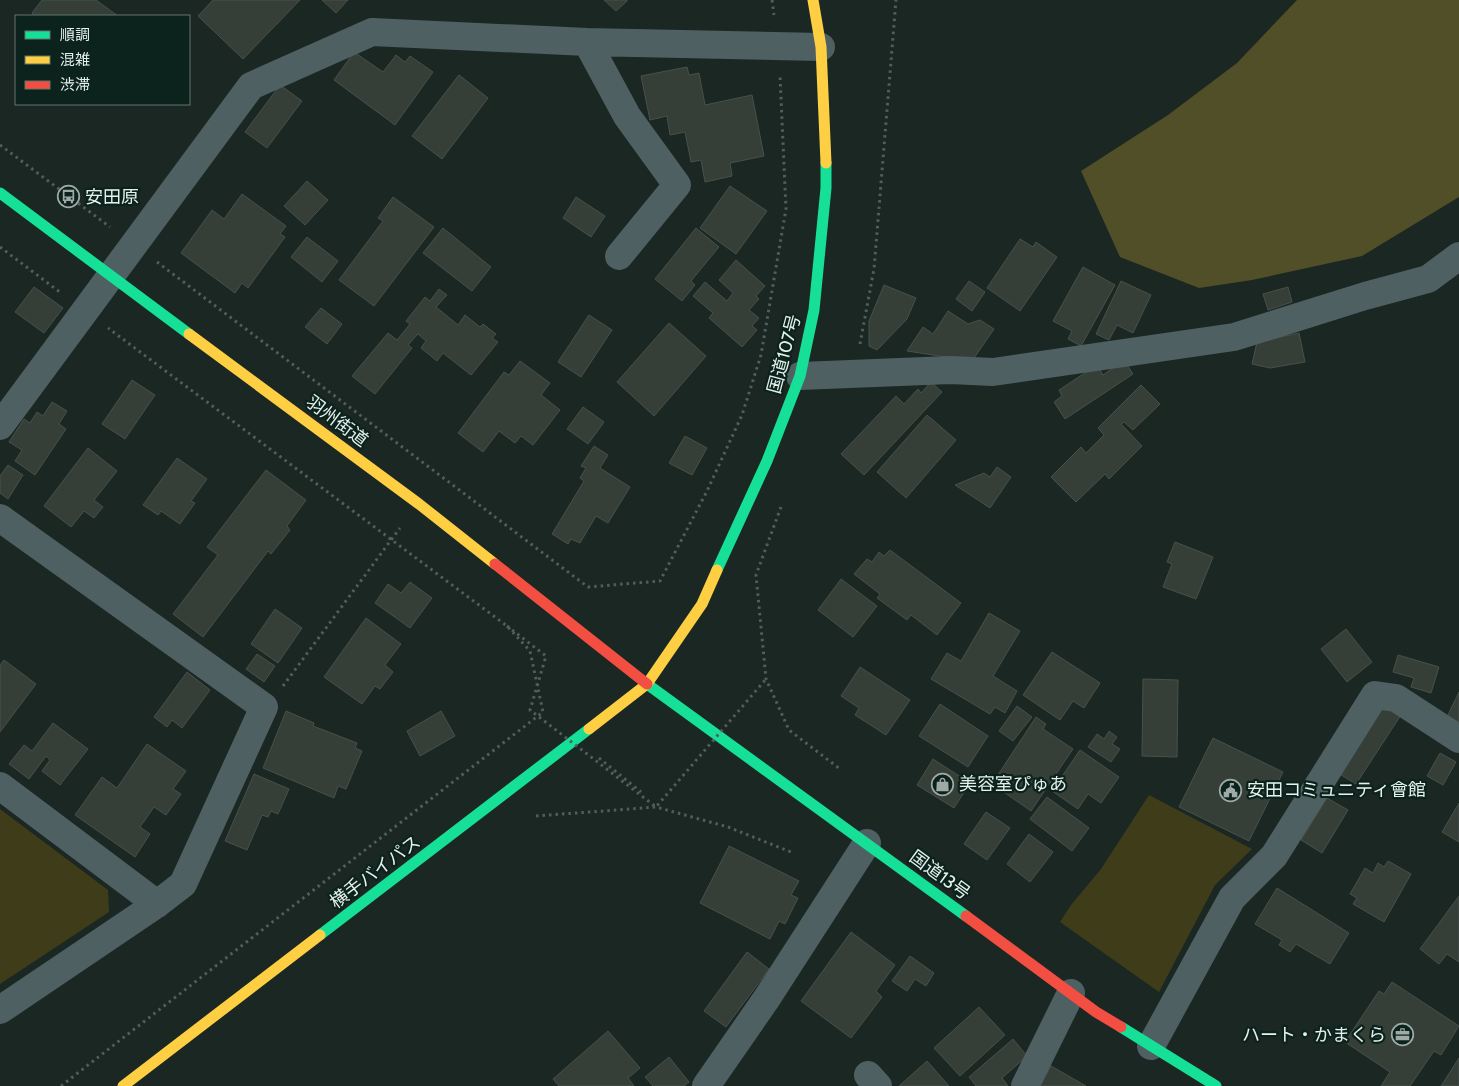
<svg xmlns="http://www.w3.org/2000/svg" width="1459" height="1086" viewBox="0 0 1459 1086" font-family="Cabin,'Noto Sans JP',sans-serif">
	<rect width="100%" height="100%" fill="#1b2723"/>
	<path fill="#3f3d19" d="M1149,795L1252,849L1215,885L1159,992L1060,922L1071,905L1101,869Z
		M0,809L108,890L109,912L0,984Z"/>
	<path fill="#514f28" d="M1297,0H1459V197L1362,256L1252,280L1199,288L1120,257L1081,171L1168,115L1237,63Z"/>
	<path fill="#353f38" stroke="#48504b" d="M42,0H96L118,16H36L32,13Z
		M213,0H300L243,59L198,16Z
		M322,0H348L336,13Z
		M604,0H627V1L616,11Z
		M354,52L383,72L396,55L405,62L410,56L433,72L395,125L334,80Z
		M687,67L689,75L699,73L705,105L752,95L764,156L730,163L732,176L705,182L701,160L691,162L685,132L670,135L667,116L650,120L641,76Z
		M459,75L488,98L442,159L412,136Z
		M280,85L302,101L267,148L245,132Z
		M307,181L328,200L305,225L284,206Z
		M730,186L767,211L736,254L700,228Z
		M242,194L286,226L280,234L285,237L248,288L242,283L235,293L181,253L212,210L224,219Z
		M393,197L434,227L374,306L339,280L383,221L378,218Z
		M576,197L605,216L591,237L563,218Z
		M443,228L491,267L472,291L423,253Z
		M696,228L719,247L691,281L695,285L682,301L655,279Z
		M307,237L338,261L322,282L291,257Z
		M1020,239L1033,247L1036,242L1057,257L1020,311L987,288Z
		M736,260L765,286L756,296L759,299L749,310L759,318L752,326L757,330L742,347L709,318L713,313L693,296L705,282L727,301L733,293L719,280Z
		M1083,267L1115,285L1081,346L1068,339L1072,331L1053,321Z
		M969,281L985,292L972,311L956,299Z
		M1121,281L1151,295L1133,333L1117,325L1109,340L1096,334Z
		M884,285L916,298L907,319L877,350L869,346V321Z
		M34,287L63,308L44,333L15,312Z
		M1288,287L1292,302L1268,310L1263,294Z
		M439,289L447,295L436,307L458,325L465,315L480,327L483,324L496,334L492,338L498,342L471,375L443,353L437,361L421,348L426,341L418,334L408,345L412,348L375,394L352,376L388,333L397,340L410,324L406,321L425,297L430,301Z
		M321,308L342,324L327,344L305,327Z
		M948,311L968,324L980,320L994,329L972,361L907,351L923,327L933,334Z
		M589,315L612,330L581,377L558,362Z
		M669,323L706,356L654,416L617,382Z
		M1299,333L1305,362L1270,368L1252,364L1257,342Z
		M1124,360L1133,374L1065,419L1054,402L1062,396L1059,390L1097,365L1103,375Z
		M520,361L550,383L541,395L560,410L533,445L521,436L515,443L499,431L483,452L458,433L504,372L509,375Z
		M132,380L155,395L125,439L102,424Z
		M931,382L942,392L864,475L841,454L896,396L904,404L918,389L921,393Z
		M1141,385L1160,404L1133,430L1124,422L1121,424L1142,446L1109,479L1105,474L1076,502L1051,477L1081,447L1086,453L1104,435L1098,428Z
		M52,402L67,411L59,424L66,429L35,475L15,461L22,450L9,442L24,419L30,423L37,412L43,416Z
		M583,407L604,422L588,444L567,429Z
		M927,415L956,440L906,498L877,472Z
		M685,436L707,448L692,475L669,463Z
		M594,446L608,455L600,468L630,487L608,523L596,516L580,543L571,539L568,544L552,534L584,481L580,478L586,468L581,466Z
		M88,448L117,471L94,500L103,507L94,518L84,511L71,527L44,506Z
		M177,458L207,479L191,501L195,503L180,524L161,511L158,515L143,505Z
		M8,465L23,475L8,499L0,493V476Z
		M997,467L1011,477L990,508L955,485L984,473L990,477Z
		M266,470L306,500L287,526L290,530L271,554L268,551L203,637L173,614L218,555L207,547Z
		M1175,542L1213,557L1196,599L1163,587L1172,564L1167,562Z
		M890,550L961,603L937,635L911,615L907,620L877,598L880,594L854,574L867,559L872,562L879,552L884,556Z
		M841,579L877,606L853,637L818,610Z
		M410,582L432,598L410,628L375,603L388,584L401,593Z
		M275,609L302,628L278,663L251,644Z
		M989,613L1020,631L993,676L1017,691L1005,713L995,707L990,714L931,679L947,653L961,661Z
		M366,618L401,644L385,665L393,672L380,689L375,686L362,704L324,677Z
		M1346,629L1372,662L1347,682L1321,649Z
		M1052,652L1100,683L1084,708L1073,701L1060,720L1023,695Z
		M257,654L275,666L264,682L246,669Z
		M1398,655L1439,667L1431,693L1411,687L1414,678L1393,672Z
		M4,660L36,684L0,732V665Z
		M860,667L910,700L886,735L855,715L859,708L841,696Z
		M187,672L210,690L182,728L172,720L167,727L154,717Z
		M1143,679L1178,680L1177,757L1142,756Z
		M1459,692V722L1447,717Z
		M940,704L988,736L968,767L919,736Z
		M1384,704L1401,715L1356,784L1338,773Z
		M1017,706L1032,717L1013,741L999,731Z
		M286,711L314,723L313,726L357,743L355,748L362,751L346,789L338,786L334,798L263,768Z
		M441,711L455,736L420,756L407,731Z
		M1036,717L1046,724L1043,729L1073,749L1031,811L992,784Z
		M53,723L88,749L60,785L42,771L50,760L46,756L29,779L9,764L24,745L32,751Z
		M1109,731L1117,737L1112,744L1120,749L1111,762L1088,747L1097,734L1104,739Z
		M1213,738L1283,772L1249,841L1179,807Z
		M147,744L186,771L173,789L181,794L166,815L154,807L140,827L150,834L135,857L75,815L102,777L117,788Z
		M1080,750L1119,777L1101,803L1088,794L1078,809L1052,791Z
		M1440,753L1456,762L1443,785L1427,776Z
		M933,759L970,783L954,808L917,785Z
		M254,774L289,789L278,814L271,811L268,817L262,815L247,850L225,841Z
		M1047,797L1089,828L1072,851L1030,819Z
		M1327,798L1348,810L1322,853L1301,840Z
		M1459,803V842L1442,832Z
		M986,812L1010,828L987,860L964,844Z
		M1029,834L1053,852L1030,882L1007,864Z
		M729,846L799,881L791,895L798,898L785,924L779,921L770,939L700,903Z
		M1388,861L1411,874L1384,922L1353,904L1357,898L1350,894L1365,868L1373,873L1378,863L1384,867Z
		M1277,888L1349,933L1330,964L1296,944L1290,952L1279,945L1282,940L1255,924Z
		M1459,896V962L1447,954L1439,964L1420,949Z
		M851,932L895,965L876,991L882,997L851,1038L801,1001Z
		M747,952L769,969L726,1027L704,1011Z
		M910,956L934,973L926,986L915,979L907,991L892,981Z
		M1392,982L1459,1026L1441,1055L1434,1051L1410,1086H1381L1390,1072L1345,1042L1379,991L1384,994Z
		M979,1007L1005,1035L960,1076L934,1048Z
		M608,1031L640,1068L628,1078L634,1086H559L553,1079Z
		M1013,1039L1027,1056L1002,1078L1008,1086H976L969,1077Z
		M669,1057L689,1082L684,1086H653L645,1077Z
		M1459,1058V1086H1441Z
		M927,1061L949,1086H899Z
		M1051,1066L1086,1086H1040Z"/>
	<g fill="none" stroke-linecap="round" stroke-linejoin="round">
		<path stroke="#515e5e" stroke-width="3" stroke-dasharray="2.5 4" stroke-linecap="butt" d="M772,0L774,15
			M0,145L110,227
			M0,247L61,293
			M157,262L588,587L660,581L707,491L742,415L761,355L786,209L780,76
			M860,344L874,269L896,0
			M781,507L756,575L766,679L789,730L840,769
			M283,686L400,528
			M599,758L641,792
			M536,816L656,807L728,827L791,852
			M61,1086L543,712L530,651L507,626L108,328"/>
		<path stroke="#4f6062" stroke-width="28" d="M587,42L627,116L677,185L619,256
			M800,376L950,370L993,372L1234,337L1365,296L1428,279L1459,256
			M0,426L251,86L372,32L587,42L821,47
			M0,518L264,707L183,884L157,904L0,1010
			M0,786L157,904
			M1151,1046L1232,898L1274,856L1375,695L1396,698L1459,739
			M868,1075L878,1086
			M706,1086L767,998L867,843
			M1025,1086L1071,993"/>
		<path stroke="#16e098" stroke-width="11" d="M0,193L189,334
			M717,570L767,461L800,376L814,310L826,188V163
			M647,684L966,916
			M320,935L589,729
			M1121,1027L1216,1086"/>
		<path stroke="#ffcf43" stroke-width="11" d="M813,0L821,47L826,163
			M189,334L419,504L495,564
			M589,729L647,684L702,604L717,570
			M123,1086L320,935"/>
		<path stroke="#f24e42" stroke-width="11" d="M495,564L647,684
			M966,916L1096,1012L1121,1027"/>
		<path stroke="#515e5e" stroke-width="3" stroke-dasharray="2.5 4" stroke-linecap="butt" d="M507,626L546,656L530,710L656,807L766,679"/>
	</g>
	<defs>
		<symbol id="bus-ring" viewBox="-11 -11 22 22"><circle r="9.5" fill="#0c221c" stroke="#9eaaa6" stroke-width="1.5"/><path d="M-5-6H5V4H4V6H2V4H-2V6H-4V4H-5ZM-3.5-4V0h7V-4ZM-3.5 1.2v1.5H-2V1.2ZM2 1.2v1.5H3.5V1.2Z" fill="#9eaaa6"/></symbol>
		<symbol id="shop-ring" viewBox="-11 -11 22 22"><circle r="9.5" fill="#0c221c" stroke="#9eaaa6" stroke-width="1.5"/><path d="M-5-2.5h2.3a2.7 3.5 0 0 1 5.4 0H5L5.5 6h-11ZM-1.5-2.5h3a1.5 2.3 0 0 0-3 0Z" fill="#9eaaa6"/></symbol>
		<symbol id="civic-ring" viewBox="-11 -11 22 22"><circle r="9.5" fill="#0c221c" stroke="#9eaaa6" stroke-width="1.5"/><path d="M-.6-6.5H3V-4.5H.6V-3L4-1V1h2V6H-6V1h2V-1L-.6-3ZM-1.2 2.5V6h2.4V2.5Z" fill="#9eaaa6"/></symbol>
		<symbol id="office-ring" viewBox="-11 -11 22 22"><circle r="9.5" fill="#0c221c" stroke="#9eaaa6" stroke-width="1.5"/><path d="M-6-3h4V-5.5h4V-3h4V5H-6ZM-1-4.5V-3h2v-1.5ZM-6 0V1H6V0Z" fill="#9eaaa6"/></symbol>
	</defs>
	<g fill-rule="evenodd">
		<use href="#bus-ring" x="56" y="184" width="25" height="25"/>
		<use href="#shop-ring" x="930" y="772" width="25" height="25"/>
		<use href="#civic-ring" x="1218" y="778" width="25" height="25"/>
		<use href="#office-ring" x="1390" y="1022" width="25" height="25"/>
	</g>
	<g text-anchor="middle" dominant-baseline="central" stroke-width="4.5" stroke-linejoin="round" paint-order="stroke">
		<g font-size="18" fill="#e4f1ec" stroke="#0c221c" text-anchor="start">
			<text x="85" y="197">安田原</text>
			<text x="959" y="784">美容室ぴゅあ</text>
			<text x="1247" y="790">安田コミュニティ會館</text>
			<text x="1386" y="1035" text-anchor="end">ハート・かまくら</text>
		</g>
		<g font-size="18" fill="#e4f1ec" stroke="#0c221c">
			<text transform="translate(784 354) rotate(-75)">国道107号</text>
			<text transform="translate(337 421) rotate(37)">羽州街道</text>
			<text transform="translate(375 872) rotate(-37)">横手バイパス</text>
			<text transform="translate(940 875) rotate(36)">国道13号</text>
		</g>
	</g>
	<rect x="15" y="15" width="175" height="90" fill="#0c221c" stroke="#62756f"/>
	<rect x="25" y="31" width="25" height="8" fill="#16e098" stroke="#62756f"/>
	<text x="60" y="40" font-size="15" fill="#e4f1ec">順調</text>
	<rect x="25" y="56" width="25" height="8" fill="#ffcf43" stroke="#62756f"/>
	<text x="60" y="65" font-size="15" fill="#e4f1ec">混雑</text>
	<rect x="25" y="81" width="25" height="8" fill="#f24e42" stroke="#62756f"/>
	<text x="60" y="90" font-size="15" fill="#e4f1ec">渋滞</text>
</svg>
